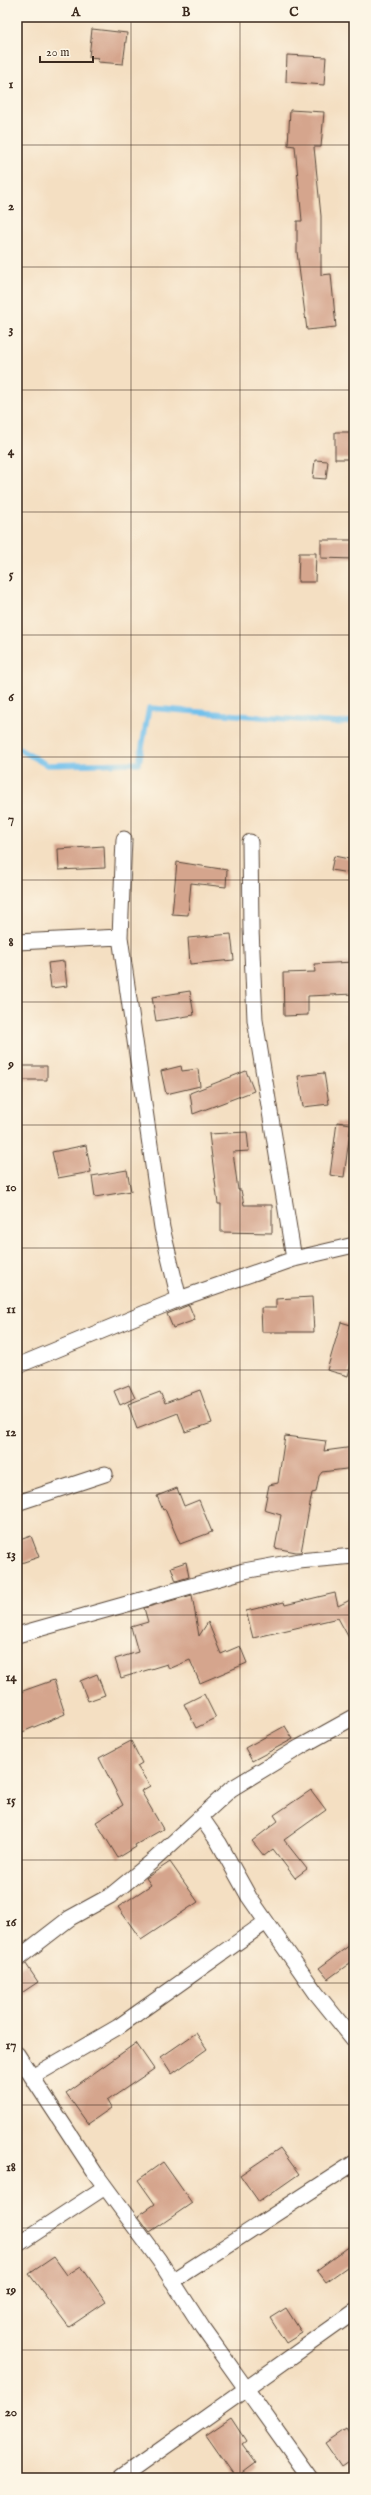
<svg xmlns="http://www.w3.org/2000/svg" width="371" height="2495" viewBox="0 0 371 2495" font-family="'IM FELL English',serif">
	<rect width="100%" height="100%" fill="#fcf5e5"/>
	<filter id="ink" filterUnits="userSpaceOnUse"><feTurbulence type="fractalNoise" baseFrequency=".025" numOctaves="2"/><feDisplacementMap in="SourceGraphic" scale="8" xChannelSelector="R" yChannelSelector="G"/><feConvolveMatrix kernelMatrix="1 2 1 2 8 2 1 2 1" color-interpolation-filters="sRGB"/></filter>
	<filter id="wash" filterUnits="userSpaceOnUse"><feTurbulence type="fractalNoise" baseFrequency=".012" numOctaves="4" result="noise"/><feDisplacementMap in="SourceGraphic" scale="16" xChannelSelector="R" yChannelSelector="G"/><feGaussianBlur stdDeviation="0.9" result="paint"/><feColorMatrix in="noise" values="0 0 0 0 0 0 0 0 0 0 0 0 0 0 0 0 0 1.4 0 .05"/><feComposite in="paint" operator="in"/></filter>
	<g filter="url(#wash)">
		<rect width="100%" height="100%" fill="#f4dfc2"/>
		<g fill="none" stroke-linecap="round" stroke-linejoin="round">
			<path stroke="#71c0ec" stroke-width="5.5" d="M17,748L47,765L139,763L149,708L338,723L354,721"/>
		</g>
		<g id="blocks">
			<path fill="#d5a58d" d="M92,29L127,33L123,64L98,62L99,58L89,57Z
				M287,55L326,57L324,85L286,82Z
				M290,110L324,112L321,147H314L321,216V275L331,274L336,327L307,330L297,252V221H302L295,146L288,145Z
				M335,432H354V459H335Z
				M315,460L328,461L326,479L313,478Z
				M321,540H354V559L321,558Z
				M299,553H316L315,582H298Z
				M104,846L105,868L59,870L58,849Z
				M334,856L354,860V874L331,870Z
				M177,862L227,870L226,887L191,883L188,915L172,914Z
				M231,934L234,960L190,964L188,938Z
				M64,961L67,986L51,988L48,963Z
				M354,962V994L308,996V1015L284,1016L283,973L315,972L314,964Z
				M190,991L194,1015L156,1021L152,997Z
				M17,1066H47V1080H17Z
				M181,1066L182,1071L198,1069L200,1086L166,1094L161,1071Z
				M246,1071L254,1091L193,1114L190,1093Z
				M324,1073L329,1104L303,1107L298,1076Z
				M337,1122L351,1124L344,1177L330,1175Z
				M247,1132L249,1151L233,1152L238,1190H241L244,1205H272V1233L221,1232V1204H218L209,1134Z
				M86,1145L91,1172L58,1178L52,1152Z
				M127,1170L131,1191L95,1197L92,1176Z
				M312,1297L314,1332H262L261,1308H276V1299Z
				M189,1305L195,1320L173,1328L167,1314Z
				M341,1322L354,1326V1355L348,1376L327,1370Z
				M129,1385L135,1398L120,1405L114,1391Z
				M200,1390L212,1423L185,1432L178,1413L137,1429L128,1404L160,1392L165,1403Z
				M285,1436L326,1441L324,1451L354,1447V1468L322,1472L319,1476L316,1492L312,1493L301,1552H296L275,1548L281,1515L264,1510L269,1485L278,1483Z
				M177,1488L184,1506L199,1500L212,1532L180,1544L165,1509L163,1510L157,1496Z
				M31,1536L39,1557L21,1563L17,1553V1541Z
				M186,1562L189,1577L176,1581L171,1567Z
				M335,1593L338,1606L354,1598V1647L338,1618L253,1638L246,1611L284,1602L285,1605Z
				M192,1595L199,1636L208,1622L221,1654L240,1646L247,1663L200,1683L190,1660L169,1669L167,1664L121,1678L115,1659L138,1652L131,1627L148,1622L144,1608Z
				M97,1674L105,1695L88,1701L80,1681Z
				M54,1680L65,1714L20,1733L17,1725V1693Z
				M204,1694L216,1718L196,1728L184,1704Z
				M285,1726L293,1739L252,1761L245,1748Z
				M131,1741L142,1763L137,1766L150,1786L141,1791L163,1829L135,1845L136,1847L118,1858L96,1822L123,1805L99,1758Z
				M311,1790L326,1810L284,1840L307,1869L295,1878L273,1849L264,1856L252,1841L278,1821L274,1815Z
				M170,1862L198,1902L141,1940L118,1907L151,1885L146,1878Z
				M354,1942V1960L328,1979L319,1968Z
				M26,1964L38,1982L17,1996V1968Z
				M196,2033L207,2049L172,2074L161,2057Z
				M136,2043L154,2069L107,2101L111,2108L88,2124L66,2093Z
				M280,2148L299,2174L259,2202L240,2175Z
				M163,2162L192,2203L150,2232L138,2216L155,2204L138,2180Z
				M354,2243V2262L326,2282L317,2270Z
				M54,2257L67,2275L81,2266L106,2302L69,2327L29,2274Z
				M286,2308L302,2333L286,2343L270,2318Z
				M231,2418L246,2441L242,2444L256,2463L236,2478L206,2435Z
				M346,2429L354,2441V2457L341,2466L325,2443Z"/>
		</g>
	</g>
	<g filter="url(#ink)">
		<use href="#blocks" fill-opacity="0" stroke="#574537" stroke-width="1"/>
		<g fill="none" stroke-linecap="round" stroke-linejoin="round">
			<defs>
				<path id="street" d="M124,839L120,937L162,1228L179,1299
					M250,842L251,929L255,1020L294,1259
					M17,942L120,937
					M17,1366L179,1299L294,1259L354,1245
					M17,1503L105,1474
					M17,1635L244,1571L299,1561L354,1556
					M201,1817L219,1843L249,1897L316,1993L354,2040
					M17,1959L70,1918L110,1896L155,1859L231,1789L300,1747L354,1717
					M17,2054L95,2173L159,2260L202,2327L310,2478
					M32,2077L118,2027L266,1922
					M17,2245L105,2187
					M172,2281L354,2163
					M121,2478L354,2312"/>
			</defs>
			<use href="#street" stroke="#574537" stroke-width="17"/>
			<use href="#street" stroke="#fff" stroke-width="15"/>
		</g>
	</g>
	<path fill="none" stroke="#3b2a1e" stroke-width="1" stroke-opacity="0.55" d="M131,17V2478M240,17V2478M17,145H354M17,267H354M17,390H354M17,512H354M17,635H354M17,757H354M17,880H354M17,1002H354M17,1125H354M17,1248H354M17,1370H354M17,1493H354M17,1615H354M17,1738H354M17,1860H354M17,1983H354M17,2105H354M17,2228H354M17,2350H354"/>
	<rect width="371" height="2495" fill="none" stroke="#fcf5e5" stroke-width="44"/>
	<path d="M40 56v6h53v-6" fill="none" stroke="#3b2a1e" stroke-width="2"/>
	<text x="46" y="56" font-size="12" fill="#3b2a1e" stroke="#fcf5e5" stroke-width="3" paint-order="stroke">20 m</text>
	<rect x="22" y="22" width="327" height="2451" fill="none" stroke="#3b2a1e" stroke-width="1.5"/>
	<g font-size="13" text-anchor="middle" font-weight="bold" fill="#3b2a1e">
		<text x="76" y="16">A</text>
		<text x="186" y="16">B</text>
		<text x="294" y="16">C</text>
		<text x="11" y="88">1</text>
		<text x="11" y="210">2</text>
		<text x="11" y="333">3</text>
		<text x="11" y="455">4</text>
		<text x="11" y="578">5</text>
		<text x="11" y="701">6</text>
		<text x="11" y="823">7</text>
		<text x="11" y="946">8</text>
		<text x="11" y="1068">9</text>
		<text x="11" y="1191">10</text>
		<text x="11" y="1313">11</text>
		<text x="11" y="1436">12</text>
		<text x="11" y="1558">13</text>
		<text x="11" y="1681">14</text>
		<text x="11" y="1804">15</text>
		<text x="11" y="1926">16</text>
		<text x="11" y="2049">17</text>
		<text x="11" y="2171">18</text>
		<text x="11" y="2294">19</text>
		<text x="11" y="2416">20</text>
	</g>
</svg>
